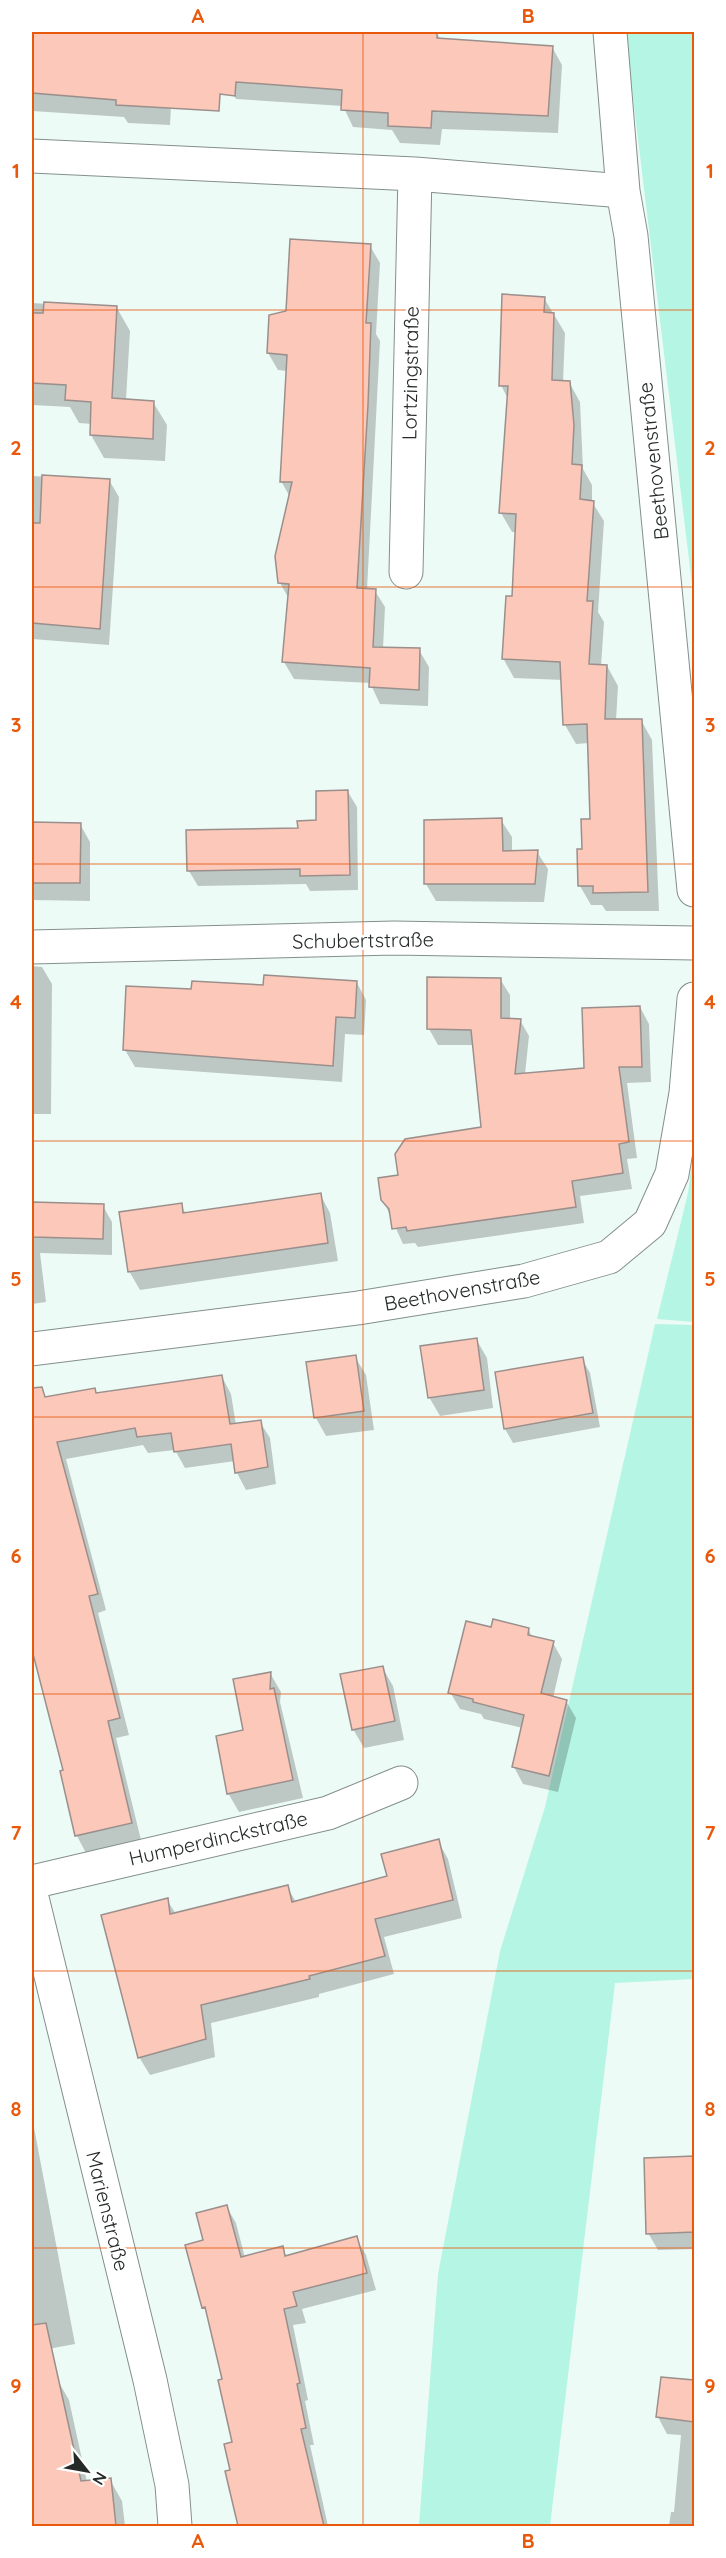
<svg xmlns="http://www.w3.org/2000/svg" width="726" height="2558" viewBox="0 0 726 2558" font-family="Quicksand,sans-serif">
	<rect width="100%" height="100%" fill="#edfbf6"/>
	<path fill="#b5f5e3" d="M628,32H694V601L627,48Z
		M694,1146V1322L657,1319L688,1193Z
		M655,1324L694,1325V1979L615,1983L550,2526H419L438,2274L500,1951L545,1807Z"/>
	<path fill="#0003" d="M32,32H175L170,125L128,123L124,117L32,111Z
		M229,32H436L441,40L552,47L562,65L558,133L442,129L440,145L400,143L392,130L353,127L343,106L236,99L226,81Z
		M370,246L380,263L376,334L380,341L367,590L375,591L385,607L383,649L419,650L429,667L428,706L380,704L370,683L294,679L284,662L289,599L280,583L290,497L281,481L287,371L278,370L268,353L287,313Z
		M544,298L565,333L563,382H569L580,402L583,469L592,485V502L604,521L598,612L604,622L601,666H607L618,686L616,721L641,720L652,740L659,911H606L602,905H591L580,886L579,851H583L592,820L589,743L576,744L565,725L563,680L514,678L503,658L514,598L517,532H512L501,513L508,399L501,385Z
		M32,303L117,308L130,331L126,400L153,402L167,425L165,461L104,458L91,435L92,424L79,423L70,407L32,405Z
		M32,476L109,480L119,497L109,645L32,639Z
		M348,792L357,807L358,890L310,891L306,884L198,886L189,871L318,822Z
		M501,820L512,837V852H537L548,869L544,902L436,901L426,884Z
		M32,824H80L90,842V901L32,900Z
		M32,966L42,967L52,984L51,1114H32Z
		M500,979L510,995V1020H520L529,1036L525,1074L586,1070L640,1007L649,1024L651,1082L627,1083L637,1158L627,1159L632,1189L580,1196L584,1223L418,1247L415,1243L403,1244L383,1200L400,1176L483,1128L474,1045H438L429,1029Z
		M357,983L366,1000L364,1035L345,1034L342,1082L135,1067L125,1050L193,990Z
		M320,1194L330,1213L338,1261L140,1290L129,1271L181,1205L186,1214Z
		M32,1204L103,1206L112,1222V1255L40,1253L46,1302L32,1304Z
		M476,1339L487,1358L493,1408L440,1416L429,1397Z
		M355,1357L366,1375L374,1430L326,1436L316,1418L308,1363Z
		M582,1359L590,1373L600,1427L513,1443L505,1429L497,1373Z
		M222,1377L231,1394L236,1425L260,1422L270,1438L276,1484L246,1490L237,1473L235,1461L185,1468L175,1450L148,1453L143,1445L66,1459L106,1610L98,1613L129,1735L116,1738L141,1840L86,1853L77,1836L62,1772H65L32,1633V1401L94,1390L97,1394Z
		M492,1629H528L533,1638L553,1643L562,1659L553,1698L566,1701L576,1718L558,1792L523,1784L514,1767L523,1728L484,1719L481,1714L460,1709L450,1692Z
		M382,1667L393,1686L404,1740L364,1748L353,1729Z
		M270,1673L281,1692L280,1702L303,1798L239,1812L228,1793Z
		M438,1841L448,1859L462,1918L384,1937L394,1974L319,1994V1997L211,2023L215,2057L150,2075L139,2057L167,1900L176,1914L287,1887L296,1902L388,1878Z
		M32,2117L75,2344L32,2352Z
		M694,2157V2249L658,2250L648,2233L645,2159Z
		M226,2206L236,2223L245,2258L282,2248L287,2257L356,2238L366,2255L376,2290L302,2309L306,2323L293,2325L308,2400L305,2401L314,2445H310L328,2526H241L238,2521L232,2471L234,2444L224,2380L208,2315L204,2307L205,2241Z
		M32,2371L57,2379L69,2400L87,2482L110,2480L122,2501L125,2526H32Z
		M662,2378L694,2382V2526H669L671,2512H674L681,2435L667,2434L658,2417Z"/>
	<path fill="#fcc8ba" stroke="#9b8f8c" stroke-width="1.5" d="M32,32H437V38L553,46L548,116L432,111L431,128L388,126V113L341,110L342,90L236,82L235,96L220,94L219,111L116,105V100L32,93Z
		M290,239L371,244L366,323H371L368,405L357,588L376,589L373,647L420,648L419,690L369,687L370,668L282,662L289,584L278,583L275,556L292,482H280L287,355L267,353L269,315L286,311Z
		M502,294L545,297L544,312L554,313L552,380L570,381L574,425L572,464L582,465L580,499L594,501L587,601H593L589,664L607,665L605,719H642L648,892L593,893V886H578L577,849H582L581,819H590L587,724L563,725L560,662L502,659L506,596H512L516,514L499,513L508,386H499Z
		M44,302L117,306L112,398L154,401L153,439L90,435L91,402L65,400L66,385L32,383V313H43Z
		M42,475L110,479L100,629L32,623V523H40Z
		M348,790L350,875L300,876V869L187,871L186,830L298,828L297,821L316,820V791Z
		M502,818L503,851L538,850L535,884H424V820Z
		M32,822L81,823L80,883H32Z
		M264,975L357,981L355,1018L336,1017L333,1066L123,1050L126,986L191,989L192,981L263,985Z
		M427,977L501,978V1018L521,1019L515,1074L584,1068L582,1008L640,1006L642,1067H619L629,1142L619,1144L623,1173L572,1181L576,1207L407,1231L406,1227L392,1229L389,1209L381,1200L378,1178L398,1175L395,1154L405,1139L481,1127L471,1030L427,1029Z
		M321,1193L328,1243L128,1272L119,1212L182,1203L183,1213Z
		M32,1202L104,1204L103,1239L32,1237Z
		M477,1338L484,1390L428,1398L420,1346Z
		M356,1355L364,1411L314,1418L306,1362Z
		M583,1357L593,1413L504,1429L495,1372Z
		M222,1375L230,1424L261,1420L268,1467L235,1473L231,1444L174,1452L171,1433L137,1437L135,1428L57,1442L98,1594L89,1596L120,1718L108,1721L132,1823L75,1836L60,1771L63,1770L32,1650V1388L42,1387L45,1397L95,1388L96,1393Z
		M493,1619L529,1628L528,1635L554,1641L541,1693L567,1700L549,1776L512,1767L524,1715L473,1702V1699L448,1693L466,1621L491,1627Z
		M383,1666L395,1721L352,1730L340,1674Z
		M271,1672L270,1689L274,1688L293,1780L227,1794L216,1736L243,1730L233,1679Z
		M439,1839L453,1900L375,1919L385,1956L309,1976L310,1979L201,2005L206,2039L138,2058L101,1915L168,1898L170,1914L288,1885L292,1902L387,1876L381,1854Z
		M694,2156V2232L646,2234L644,2158Z
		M227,2205L241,2257L283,2246L285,2256L357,2236L367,2273L293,2292L297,2306L284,2309L300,2383L297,2384L306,2428L301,2429L324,2526H238L225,2471L230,2470L224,2444L232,2442L218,2380L222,2379L205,2307L202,2308L185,2245L203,2240L196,2213Z
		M46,2323L81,2481L111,2478L116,2526H32V2325Z
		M661,2377L694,2380V2422L656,2417Z"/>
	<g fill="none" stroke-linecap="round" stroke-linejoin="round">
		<defs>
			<path id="minor" d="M610,32L623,191L631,236L694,890
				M32,156L415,174L623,191
				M406,572L415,174
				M32,947L394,938L694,943
				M32,1349L358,1308L524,1281L609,1257L650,1223L672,1174L686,1093L694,999
				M32,1882L328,1813L401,1783
				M32,1898L150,2380L172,2485L175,2526"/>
		</defs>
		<use href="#minor" stroke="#838f8c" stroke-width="35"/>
		<use href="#minor" stroke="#fff" stroke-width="33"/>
	</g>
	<path fill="none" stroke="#e8590c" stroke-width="1.5" stroke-opacity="0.55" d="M363,32V2526M32,310H694M32,587H694M32,864H694M32,1141H694M32,1417H694M32,1694H694M32,1971H694M32,2248H694"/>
	<g text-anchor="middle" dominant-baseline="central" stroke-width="5" stroke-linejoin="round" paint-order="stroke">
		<g font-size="20" fill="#252a28" stroke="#fff">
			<text transform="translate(410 373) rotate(-89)">Lortzingstraße</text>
			<text transform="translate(653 461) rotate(-96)">Beethovenstraße</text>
			<text transform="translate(363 940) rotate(-1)">Schubertstraße</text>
			<text transform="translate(462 1290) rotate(-10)">Beethovenstraße</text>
			<text transform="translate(218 1838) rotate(-13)">Humperdinckstraße</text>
			<text transform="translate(108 2211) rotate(76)">Marienstraße</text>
		</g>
	</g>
	<rect width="726" height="2558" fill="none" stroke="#ffffff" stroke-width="66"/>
	<g transform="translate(87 2471) rotate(121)" stroke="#ffffff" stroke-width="4.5" paint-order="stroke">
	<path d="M0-4.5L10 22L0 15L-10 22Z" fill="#252a28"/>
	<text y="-9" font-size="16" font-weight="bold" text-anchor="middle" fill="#252a28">N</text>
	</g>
	<rect x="33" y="33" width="660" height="2492" fill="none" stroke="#e8590c" stroke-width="2"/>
	<g font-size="20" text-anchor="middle" font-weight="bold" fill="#e8590c">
		<text x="198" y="23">A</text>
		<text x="528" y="23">B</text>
		<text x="16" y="178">1</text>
		<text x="710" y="178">1</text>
		<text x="16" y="455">2</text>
		<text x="710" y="455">2</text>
		<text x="16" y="732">3</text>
		<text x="710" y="732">3</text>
		<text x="16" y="1009">4</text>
		<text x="710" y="1009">4</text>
		<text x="16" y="1286">5</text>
		<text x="710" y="1286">5</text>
		<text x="16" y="1563">6</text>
		<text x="710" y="1563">6</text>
		<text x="16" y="1840">7</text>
		<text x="710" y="1840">7</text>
		<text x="16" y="2116">8</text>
		<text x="710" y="2116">8</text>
		<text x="16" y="2393">9</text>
		<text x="710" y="2393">9</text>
		<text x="198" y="2548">A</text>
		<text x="528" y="2548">B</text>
	</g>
</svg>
